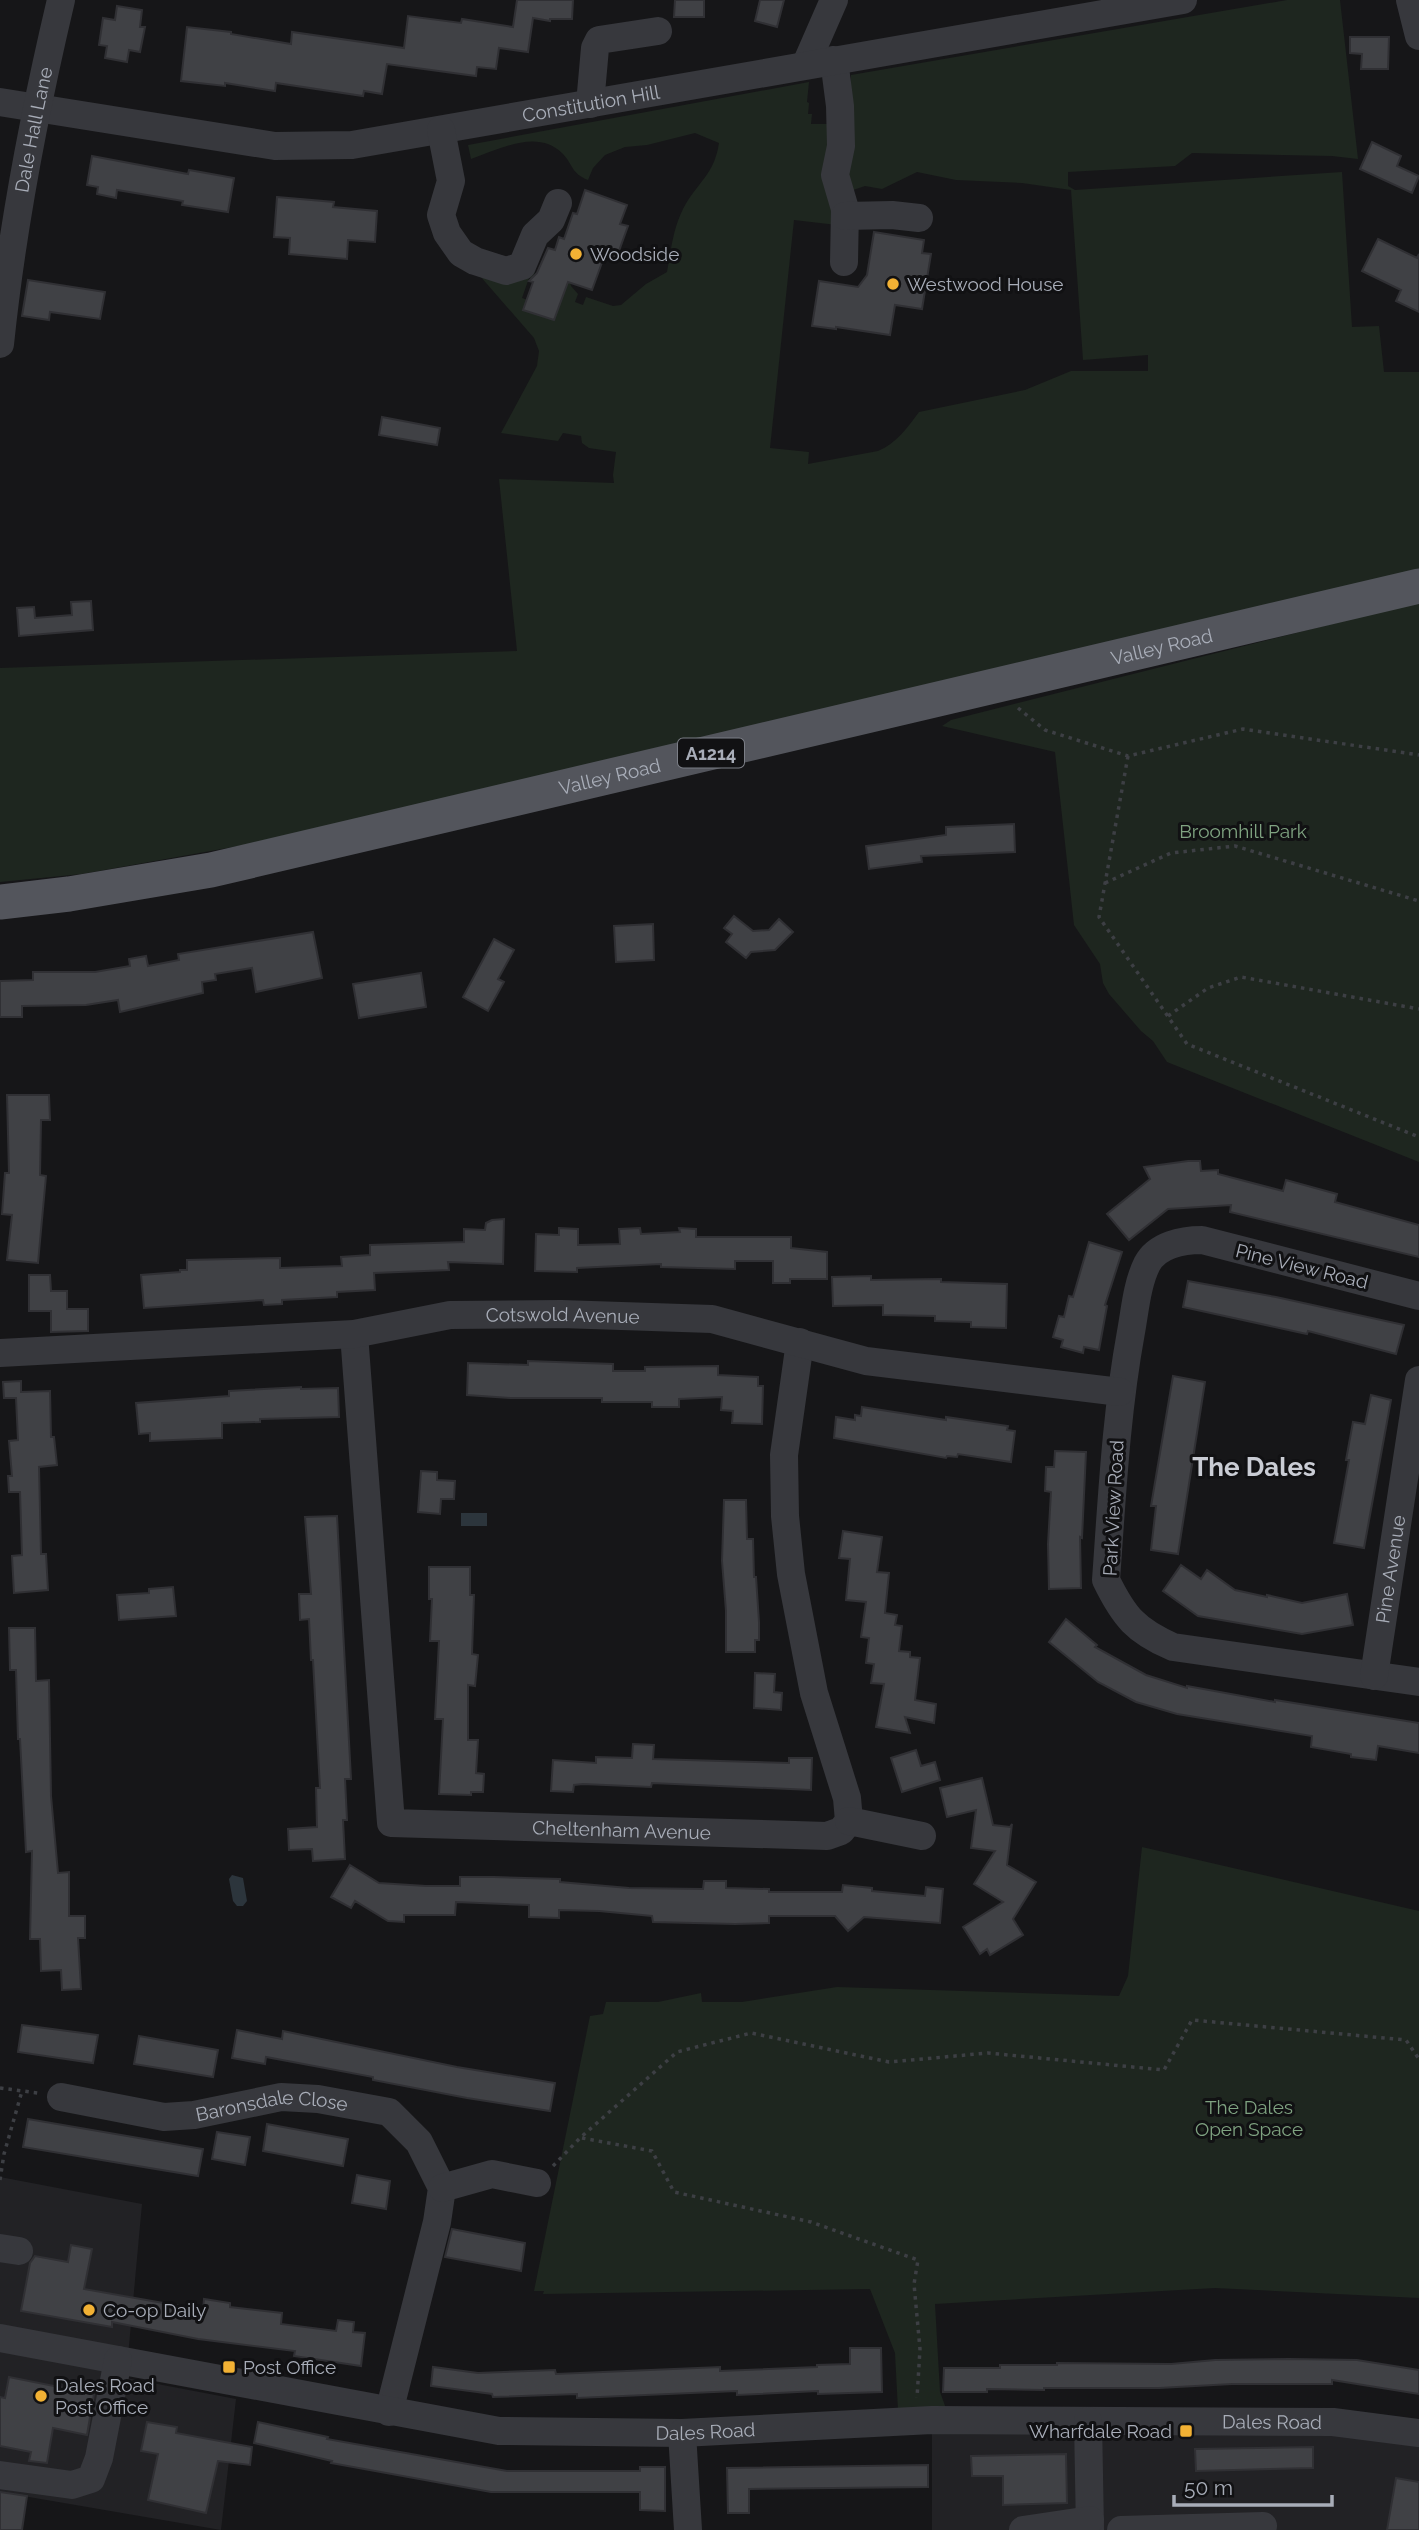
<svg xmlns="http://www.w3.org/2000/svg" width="1419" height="2530" viewBox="0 0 1419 2530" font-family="Raleway,sans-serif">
	<rect width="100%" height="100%" fill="#161618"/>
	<path fill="#222225" d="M0,2177L142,2204L126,2378L236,2399L221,2530L0,2492Z
		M932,2420L1419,2433V2530H932Z"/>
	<path fill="#1e261f" d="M1287,0H1340L1358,159L1332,156L1192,153L1175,166L1068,172V186L1075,190L1342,172L1352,327L1379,326L1384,372H1419V570L244,845L82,874L0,882V668L517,651L499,479L614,483L613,475L616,452L589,448L582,443L581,436L563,433L558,441L501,433L537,366L539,351L534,338L467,261L535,272L532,279L529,278L522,298L552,309L562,281H570L571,286L578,294L575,302L583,305L586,297L613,306L621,305L646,284L667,272C671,250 673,229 683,209C697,182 714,176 719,143L695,133L647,145L625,147L605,155L593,168L588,180C571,173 574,166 563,154C538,128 500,149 471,159L468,145L809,82L807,102L809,103L808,114H812L811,124H831L837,225L794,220L770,448L809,452L808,464L878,451C897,443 907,428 919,412L1025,390L1071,371H1148V355L1083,360L1071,190L1022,183L956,180L917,172L882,189L865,186L850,191L841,185L850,141L851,75Z
		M1419,602V1162L1167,1062L1153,1041L1141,1031L1109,994L1103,983L1100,964L1074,925L1055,752L942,726L951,720Z
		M1142,1847L1419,1911V2298L1215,2288L935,2304L940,2392L948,2414L898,2410L895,2353L870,2289L543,2294L544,2291H534L590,2016L603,2014L606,2002H658L701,1993L702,2002H742L837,1987L1119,1996L1128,1976Z"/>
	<path fill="#2c353c" d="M461,1513H487V1526H461Z
		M232,1875L243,1878L247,1901L243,1906H237L233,1901L229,1879Z"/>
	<path fill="#404145" stroke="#303034" stroke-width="2" d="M517,0H573L572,19H550V21L533,18L528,52L499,48L496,69L477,67L476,76L387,64L382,94L364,91L363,96L276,83L275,91L225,83V86L181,81L187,27L231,32V34L291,44L292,32L404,48L408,16L461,23L462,19L513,27Z
		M675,0H704V17H674Z
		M760,0H784L777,27L755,21Z
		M117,6L142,10L140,27H145L140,52L129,50L127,62L105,58L107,46L99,45L103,18L115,20Z
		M1350,37H1389L1388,69H1361L1362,54L1350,53Z
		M1372,142L1401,156L1397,166L1419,176L1412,193L1360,169Z
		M92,156L188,174L189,170L234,178L228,212L182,205L183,201L117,190L116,198L97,194L98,187L87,185Z
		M585,190L627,205L620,224L628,226L615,262L604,257L592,290L568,282L554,320L523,310L533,282L529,281L537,273L548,248L555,250L559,237L564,239L573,213L577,214Z
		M277,197L334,202L333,207L377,211L375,242L348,240L347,259L289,254L290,238L274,237Z
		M874,232L924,240L922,253L931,254L922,309L895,305L890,335L836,327V329L812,326L819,281L858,287L867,275Z
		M1378,239L1417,258L1419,254V312L1396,301L1401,290L1362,271Z
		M28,280L105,292L100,319L50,312L49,320L22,316Z
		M382,417L440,428L437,445L379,435Z
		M91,601L93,630L19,636L17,608L34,607L35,618L72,615L71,602Z
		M1014,824L1015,852L921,856L922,862L869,869L866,846L946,835V827Z
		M734,916L753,931L769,930L779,919L793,932L775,950L751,952L746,958L726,942L732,934L724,928Z
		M653,924L654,960L616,962L614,926Z
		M313,932L322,978L256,992L252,968L215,974L216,980L202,982L203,993L120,1012L118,1000L86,1005L22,1006V1017H0V981L33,980V972H95L130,966L129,959L146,956L148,966L179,960L178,954Z
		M494,939L514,950L498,979L504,982L488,1011L463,997Z
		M421,973L426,1007L359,1018L353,984Z
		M7,1095H49L50,1120H41L40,1175L46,1176L38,1263L7,1260L12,1215L2,1214L5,1173H9Z
		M1188,1161H1200L1201,1171L1218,1170V1174L1283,1191L1286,1180L1337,1194L1335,1202L1419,1225V1257L1230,1212L1231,1205L1168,1209L1129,1240L1107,1214L1150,1179L1144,1167Z
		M504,1219L503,1264L448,1262L449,1270L374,1273L375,1290L337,1292V1297L282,1300V1304L264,1305L263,1300L144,1308L141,1275L180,1272V1270H187V1260L280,1258V1268L342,1266L341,1257L370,1255V1245L464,1242V1229L485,1230L486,1223L492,1220Z
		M559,1228L578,1229V1245L620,1244L619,1229L640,1228L641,1234L680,1232L679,1228L696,1229V1237H791V1248L827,1252V1279H790V1283H773V1261H735V1269L661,1267V1264L577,1268V1272L535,1271L536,1234L559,1235Z
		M1089,1242L1122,1252L1105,1305L1107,1306L1099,1350L1084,1347L1083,1353L1061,1347L1063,1340L1053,1337L1059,1316L1064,1317L1069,1296L1073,1297Z
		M29,1275H50L51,1291H67V1309H88V1331L51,1332V1311H29Z
		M871,1276V1280L941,1279V1282L1007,1284L1006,1328L971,1327V1322L935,1321V1316L883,1315V1305L833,1306L832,1277Z
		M1188,1281L1276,1297L1404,1325L1396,1354L1308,1331L1307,1334L1183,1307Z
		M528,1361L613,1364V1371H645V1367L718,1366V1375L758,1377V1386H763L762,1424L732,1423L733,1411L721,1410L722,1397L679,1399V1407H652V1402H602V1398H510L467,1395L468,1363L528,1365Z
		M1173,1376L1205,1382L1178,1554L1151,1550L1156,1506H1151Z
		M21,1381V1392L50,1391L51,1437H54L57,1465L39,1467L41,1554H46L48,1590L14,1593L12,1556L22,1555L20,1492H9L8,1476H12L9,1441L18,1440L16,1398H4L3,1382Z
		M301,1387V1389L338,1388L339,1417L260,1419V1422L222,1423V1438L150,1441V1433L139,1434L136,1403L229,1396V1391Z
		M1371,1395L1391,1400L1364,1548L1334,1543L1349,1460H1346L1353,1422L1365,1424Z
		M862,1407L946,1420V1417L1008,1426L1007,1430L1015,1431L1011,1462L958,1454L957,1457L947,1456L946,1458L834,1438L836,1417L855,1420V1415L861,1416Z
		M1055,1451L1086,1452L1082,1538L1080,1537L1081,1588L1049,1589L1048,1544L1051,1492L1045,1491L1046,1467H1054Z
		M421,1471L437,1472V1480L455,1481L454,1499H441L440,1514L418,1512Z
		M724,1500H746L747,1539H753L754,1577H756L759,1622V1640H755V1652H726V1611L722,1561Z
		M337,1516L351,1779H345L347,1820H343L345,1859L313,1861L312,1849L289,1850L288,1829L317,1827L316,1788H320L313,1660H311L309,1619L300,1620L299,1594H311L305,1517Z
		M843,1531L882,1537L877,1572L889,1573L885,1613L897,1615L895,1625L902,1626L899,1651L910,1652V1657L920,1658L915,1700L936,1704L934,1723L905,1717L910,1733L876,1727L884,1684L871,1683L874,1664L866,1663L869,1638L861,1637L866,1602L846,1600L850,1559L839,1558Z
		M1181,1565L1201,1579L1207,1570L1235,1590L1267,1597V1595L1302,1603L1347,1594L1353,1625L1302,1634L1198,1616L1163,1591Z
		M429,1567H470V1595H474L472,1654L478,1655L475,1686L468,1685V1740H478L476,1773L484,1774L483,1792H471V1795L439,1794L443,1719H435L439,1641H430L432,1599H429Z
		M173,1587L176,1616L119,1620L117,1595L149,1593V1589Z
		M1066,1619L1097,1645L1095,1647L1146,1675L1187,1688V1686L1275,1702V1700L1419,1723V1753L1378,1746L1376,1760L1351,1757V1754L1311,1747L1312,1736L1177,1714L1136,1702L1098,1682L1049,1642Z
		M9,1628H35L36,1681L49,1680L51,1796L58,1873L69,1872V1916H85V1938H78L81,1989L62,1990L61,1970L41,1971L40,1939H30L32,1851L26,1852L20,1739H18L16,1670H10Z
		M755,1673L775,1674L774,1692L782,1693L781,1710L754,1708Z
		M633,1744L654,1745L653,1759L789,1763V1758H812L811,1790L652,1783L651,1787L583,1784L574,1785L573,1792L551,1791L553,1760L596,1763V1757L632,1758Z
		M916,1750L921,1766L935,1762L940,1780L902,1792L891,1758Z
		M982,1778L993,1825L1010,1827L1012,1824L1007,1865L1036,1882L1013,1919L1023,1935L990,1955L987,1949L980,1954L963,1927L1003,1902L974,1884L995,1851L971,1848L976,1810L947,1817L940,1788Z
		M350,1865L379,1883L426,1886H460V1877H494L560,1879V1882L629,1888L703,1889L704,1881H726V1888L769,1889V1892H842L843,1885L872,1888V1891L925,1896L926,1887L943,1889L940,1923L864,1917L848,1931L835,1916H769V1923L735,1924L653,1922L652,1916L599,1911L559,1910V1918L529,1917V1905L456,1902L455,1915H404V1922L388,1921L355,1901L351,1908L331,1897Z
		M22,2025L98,2035L93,2063L18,2052Z
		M237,2030L282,2039L283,2031L457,2067L555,2083L550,2111L467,2098L373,2080V2077L266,2057L265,2064L232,2058Z
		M139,2036L218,2050L213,2077L134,2064Z
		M28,2119L203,2149L198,2176L23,2147Z
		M267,2124L348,2139L343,2166L263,2151Z
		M217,2132L250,2137L245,2165L212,2159Z
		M357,2175L390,2181L386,2209L352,2203Z
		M452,2229L525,2243L521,2271L445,2257Z
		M71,2245L92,2249L84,2289L203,2310L204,2299L230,2303V2307L282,2313L281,2324L336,2331L338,2320L354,2322L353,2332L365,2333L361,2366L294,2356L295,2351L198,2339L112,2322V2327L21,2311L30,2263L35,2256L68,2262Z
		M850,2348H881L882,2392L818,2394V2391L737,2395V2391L577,2398V2394L493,2397L492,2394L431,2386L433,2367L478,2373L555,2370L556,2374L720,2367V2371L817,2367V2365L850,2364Z
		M1289,2359L1357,2360L1419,2370V2394L1332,2380V2384H1232L1159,2388H1044V2390L987,2389V2392H943L944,2368H1000V2365H1057V2363L1171,2364L1215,2360Z
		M9,2377L94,2394L87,2435L53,2428L47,2463L29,2461L31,2452L0,2446V2397L5,2398Z
		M147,2422L177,2427L176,2433L252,2447L250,2465L218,2461L206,2513L148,2500L158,2454L141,2451Z
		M258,2422L328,2437L327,2439L507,2471H640V2467H665V2511L640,2510V2492H491L331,2463L332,2461L254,2443Z
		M1313,2447V2468L1196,2471L1195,2449Z
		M1066,2454L1067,2503L1003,2505V2476H972L971,2456Z
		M928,2465V2487L749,2489V2513H728L727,2468Z
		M1396,2478L1419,2482V2530H1387Z
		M0,2492L27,2496L22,2530H0Z"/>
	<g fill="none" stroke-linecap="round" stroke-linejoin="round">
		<path stroke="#3d3f44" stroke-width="3.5" stroke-dasharray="3.5 5" stroke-linecap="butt" d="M1018,708L1045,730L1128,756L1243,729L1419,755
			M1128,756L1099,917L1187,1044L1419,1137
			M1105,883L1171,853L1235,846L1419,901
			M1168,1016L1208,988L1241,977L1419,1009
			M0,2088L38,2093
			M582,2138L652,2151L674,2192L811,2222L918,2260L914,2284L920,2349L917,2398
			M553,2166L580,2138L677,2052L751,2033L889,2062L988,2053L1164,2070L1192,2020L1406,2040L1419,2059
			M0,2180L4,2154L22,2091"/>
		<g stroke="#37383d" stroke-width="28">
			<path d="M1410,0L1419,36"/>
			<path d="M834,60L840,106L841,146L835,175L845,209L844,262"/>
			<path d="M806,64L834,0"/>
			<path id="s1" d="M0,102L275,146L352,145L1183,0"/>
			<path d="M590,104L595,48L599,40L658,31"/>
			<path d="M441,130L451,181L441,215L447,233L461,253L475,261L506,271L522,266L535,235L551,220L558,203"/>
			<path d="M845,216L892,215L919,218"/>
			<path id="s2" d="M0,344C12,228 34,114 61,0"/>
			<path d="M1419,1296L1202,1240C1182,1240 1157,1245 1147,1264C1137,1284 1135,1310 1131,1332C1116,1414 1112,1497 1106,1580C1124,1617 1136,1631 1173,1647L1419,1682"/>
			<path id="s3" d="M354,1334L391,1823L827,1836L841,1831L849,1821L847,1798L814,1693L791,1574L785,1516L784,1455L800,1342"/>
			<path id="s4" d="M0,1353L354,1334L450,1315L561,1314L712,1319L866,1361L1120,1392"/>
			<path id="s5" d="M1374,1676L1419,1380"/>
			<path d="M849,1821L922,1836"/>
			<path id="s6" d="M61,2097L164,2117L194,2115L281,2097L318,2099L389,2112L419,2142L442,2188L437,2222L389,2412"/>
			<path d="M442,2188L492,2174L537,2183"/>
			<path d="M0,2248L19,2251"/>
			<path id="s7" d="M0,2338L499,2431L682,2433L932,2420L1333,2422L1419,2433"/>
			<path d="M1088,2421L1090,2530"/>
			<path d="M682,2433L688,2530"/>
			<path d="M0,2475L72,2485L91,2479L99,2458L118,2360"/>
			<path d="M1023,2530L1090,2520"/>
			<path d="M1121,2530L1263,2526"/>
		</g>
		<path stroke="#53555c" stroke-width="35" id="s8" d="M0,902L69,894L211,870L1419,586"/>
	</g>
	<g fill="#f2b134" stroke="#111113" stroke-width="2.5">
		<circle cx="576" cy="254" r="7"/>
		<circle cx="893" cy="284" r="7"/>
		<circle cx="89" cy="2310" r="7"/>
		<rect x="222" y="2360" width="14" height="14" rx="3.5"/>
		<circle cx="41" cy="2396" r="7"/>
		<rect x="1179" y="2424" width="14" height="14" rx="3.5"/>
	</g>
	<g text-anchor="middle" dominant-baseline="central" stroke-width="6" stroke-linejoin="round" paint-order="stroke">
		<rect fill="#111113" stroke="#7b7e86" stroke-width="2" x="678" y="738.5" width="66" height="29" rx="5"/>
		<g font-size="18" font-weight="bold" fill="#a8adb8">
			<text x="711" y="753">A1214</text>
		</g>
		<g font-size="19" fill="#a8adb8" stroke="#111113">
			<text stroke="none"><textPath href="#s1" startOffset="598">Constitution Hill</textPath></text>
			<text stroke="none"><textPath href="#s2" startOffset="217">Dale Hall Lane</textPath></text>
			<text stroke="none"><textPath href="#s8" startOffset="1190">Valley Road</textPath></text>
			<text stroke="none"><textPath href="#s8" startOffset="623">Valley Road</textPath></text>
			<text transform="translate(1302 1266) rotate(14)">Pine View Road</text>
			<text stroke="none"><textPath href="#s4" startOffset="565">Cotswold Avenue</textPath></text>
			<text transform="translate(1113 1508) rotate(-87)">Park View Road</text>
			<text stroke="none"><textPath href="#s5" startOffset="108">Pine Avenue</textPath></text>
			<text stroke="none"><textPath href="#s3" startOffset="721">Cheltenham Avenue</textPath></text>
			<text stroke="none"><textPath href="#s6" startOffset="214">Baronsdale Close</textPath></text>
			<text stroke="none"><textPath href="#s7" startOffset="1281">Dales Road</textPath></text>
			<text stroke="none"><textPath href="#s7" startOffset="714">Dales Road</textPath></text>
		</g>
		<g font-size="19" fill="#a8adb8" stroke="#111113" text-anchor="start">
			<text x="590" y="254">Woodside</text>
			<text x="907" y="284">Westwood House</text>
			<text x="103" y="2310">Co-op Daily</text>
			<text x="243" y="2367">Post Office</text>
			<text x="55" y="2385">Dales Road<tspan x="55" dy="22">Post Office</tspan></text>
			<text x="1172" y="2431" text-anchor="end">Wharfdale Road</text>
		</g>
		<g font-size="19" fill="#7fa381" stroke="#111113">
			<text x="1243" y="831">Broomhill Park</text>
			<text x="1249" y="2107">The Dales<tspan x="1249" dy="22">Open Space</tspan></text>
		</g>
		<g font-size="26" font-weight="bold" fill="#c9ccd4" stroke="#111113">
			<text x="1254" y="1467">The Dales</text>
		</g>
	</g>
	<path d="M1174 2495v10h158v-10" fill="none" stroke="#a8adb8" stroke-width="3.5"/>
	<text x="1184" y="2495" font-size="21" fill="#a8adb8" stroke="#111113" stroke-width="5" paint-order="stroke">50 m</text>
</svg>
